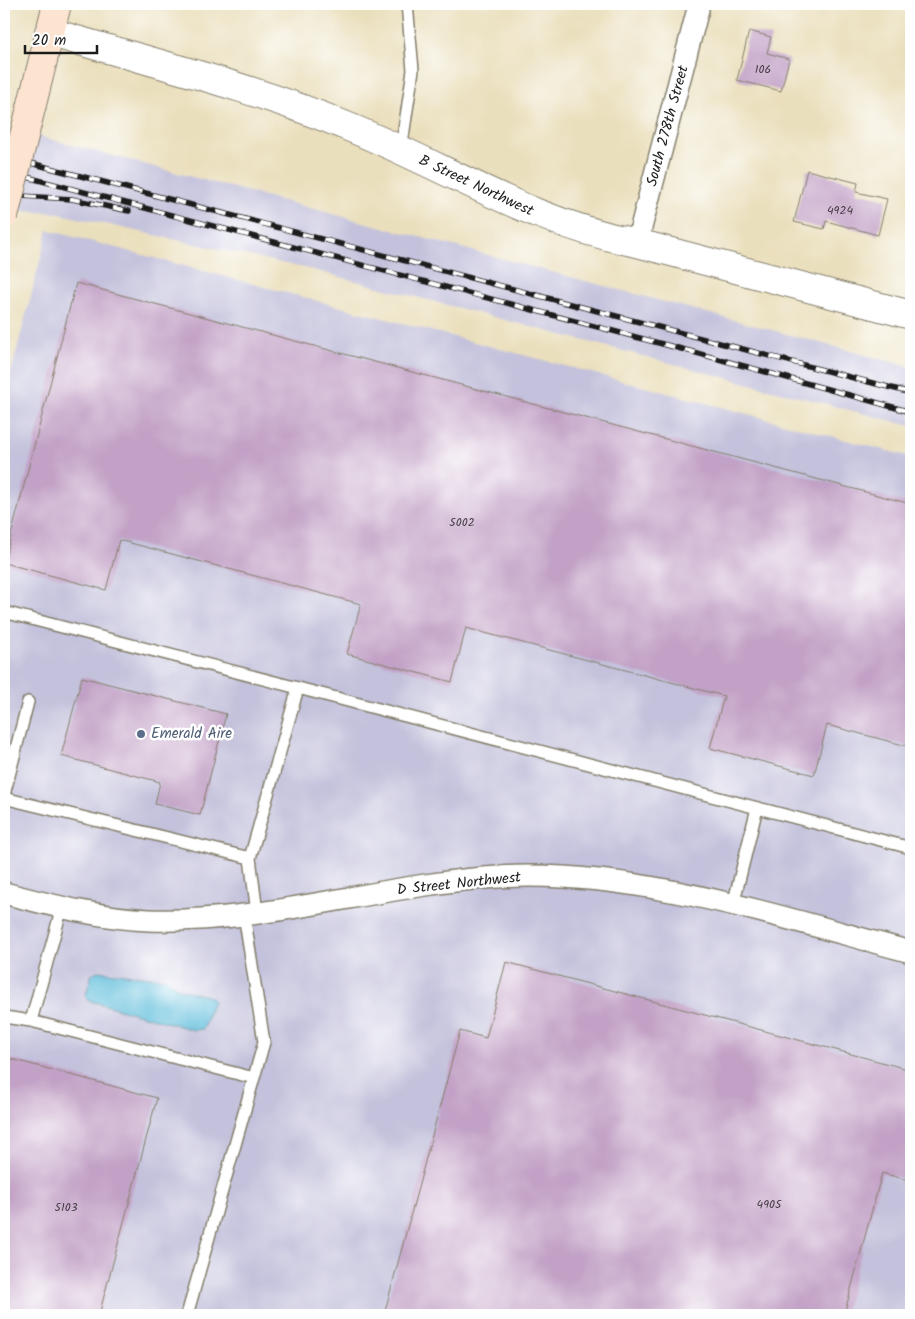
<svg xmlns="http://www.w3.org/2000/svg" width="915" height="1319" viewBox="0 0 915 1319" font-family="Kalam,sans-serif">
	<rect width="100%" height="100%" fill="#fff"/>
	<filter id="ink" filterUnits="userSpaceOnUse"><feTurbulence type="fractalNoise" baseFrequency=".02" numOctaves="2"/><feDisplacementMap in="SourceGraphic" scale="10" xChannelSelector="R" yChannelSelector="G"/><feConvolveMatrix kernelMatrix="1 2 1 2 8 2 1 2 1" color-interpolation-filters="sRGB"/></filter>
	<filter id="wash" filterUnits="userSpaceOnUse"><feTurbulence type="fractalNoise" baseFrequency=".0096" numOctaves="4" result="noise"/><feDisplacementMap in="SourceGraphic" scale="20" xChannelSelector="R" yChannelSelector="G"/><feGaussianBlur stdDeviation="1.12" result="paint"/><feColorMatrix in="noise" values="0 0 0 0 0 0 0 0 0 0 0 0 0 0 0 0 0 1.4 0 .05"/><feComposite in="paint" operator="in"/></filter>
	<g filter="url(#wash)">
		<rect width="100%" height="100%" fill="#eadfbc"/>
		<path fill="#c3c1db" d="M4,127L911,367V426L313,270L55,213L4,210Z
			M48,230L911,457V1315H4V399Z"/>
		<path fill="#5cbcda" stroke="#3c6c7b" d="M98,971L167,979L179,989L211,997L213,1001L203,1029L194,1030L87,1000L86,994L92,974Z"/>
		<g id="blocks">
			<path fill="#c2a1c6" d="M749,31L771,37L767,53L789,59L781,91L737,80Z
				M807,170L858,183L856,192L887,199L878,235L826,221L824,229L794,222Z
				M76,283L911,504V747L827,725L814,775L710,748L724,696L466,628L452,682L347,654L361,604L119,540L106,590L4,563Z
				M82,677L226,714L200,815L155,804L160,782L61,756Z
				M506,962L911,1070V1181L882,1173L844,1315H384L460,1031L486,1038Z
				M4,1057L157,1098L99,1315H4Z"/>
		</g>
	</g>
	<g filter="url(#ink)">
		<use href="#blocks" fill-opacity="0" stroke="#837e6c" stroke-width="1"/>
		<g fill="none" stroke-linecap="round" stroke-linejoin="round">
			<defs>
				<path id="service" d="M401,150L413,70L407,4
					M4,612L298,688L250,858
					M298,688L911,848
					M4,795L28,702
					M4,798L250,858L257,913
					M733,905L757,808
					M4,1017L31,1021L62,907
					M31,1021L254,1078
					M187,1315L264,1042L244,914"/>
				<path id="minor" d="M637,243L698,9
					M4,893C51,905 100,918 149,920C264,924 383,884 498,877C633,868 782,918 911,952"/>
				<path id="tertiary" d="M49,32C150,62 254,87 351,128C451,169 529,222 637,243L911,315"/>
				<path id="secondary" d="M32,104L57,4"/>
			</defs>
			<use href="#service" stroke="#837e6c" stroke-width="14"/>
			<use href="#minor" stroke="#837e6c" stroke-width="24"/>
			<use href="#tertiary" stroke="#837e6c" stroke-width="30"/>
			<use href="#secondary" stroke="#837e6c" stroke-width="30"/>
			<use href="#service" stroke="#fff" stroke-width="11"/>
			<use href="#minor" stroke="#fff" stroke-width="21"/>
			<use href="#tertiary" stroke="#fff" stroke-width="28"/>
			<use href="#secondary" stroke="#fde4d1" stroke-width="28"/>
			<defs>
				<path id="rail" d="M4,156L911,393
					M4,171L693,352L911,412
					M4,195L72,199L129,211"/>
			</defs>
			<use href="#rail" stroke="#1c1c1c" stroke-width="5.5"/>
			<use href="#rail" stroke="#fff" stroke-width="4" stroke-dasharray="11" stroke-linecap="butt"/>
			<defs>
				<path id="secondary-bridge" d="M4,216L32,104"/>
			</defs>
			<use href="#secondary-bridge" stroke="#837e6c" stroke-width="30" stroke-linecap="butt"/>
			<use href="#secondary-bridge" stroke="#fde4d1" stroke-width="28"/>
		</g>
	</g>
	<circle fill="#5c6f8a" stroke="#fff" stroke-width="2" cx="141" cy="734" r="5"/>
	<g text-anchor="middle" dominant-baseline="central" stroke-width="5" stroke-linejoin="round" paint-order="stroke">
		<g font-size="12" fill="#463d46">
			<text x="763" y="69">106</text>
			<text x="840" y="210">4924</text>
			<text x="462" y="522">5002</text>
			<text x="769" y="1204">4905</text>
			<text x="66" y="1207">5103</text>
		</g>
		<g font-size="15" fill="#1c1c1c" stroke="#fff">
			<text transform="translate(668 126) rotate(-75)">South 278th Street</text>
			<text transform="translate(476 186) rotate(25)">B Street Northwest</text>
			<text transform="translate(459 884) rotate(-6)">D Street Northwest</text>
		</g>
		<g font-size="15" fill="#4e5e75" stroke="#fff" text-anchor="start">
			<text x="151" y="734">Emerald Aire</text>
		</g>
	</g>
	<rect width="915" height="1319" fill="none" stroke="#fff" stroke-width="20"/>
	<path d="M25 45v8h72v-8" fill="none" stroke="#1c1c1c" stroke-width="2.5"/>
	<text x="32" y="45" font-size="15" fill="#1c1c1c" stroke="#ffffff" stroke-width="4" paint-order="stroke">20 m</text>
</svg>
